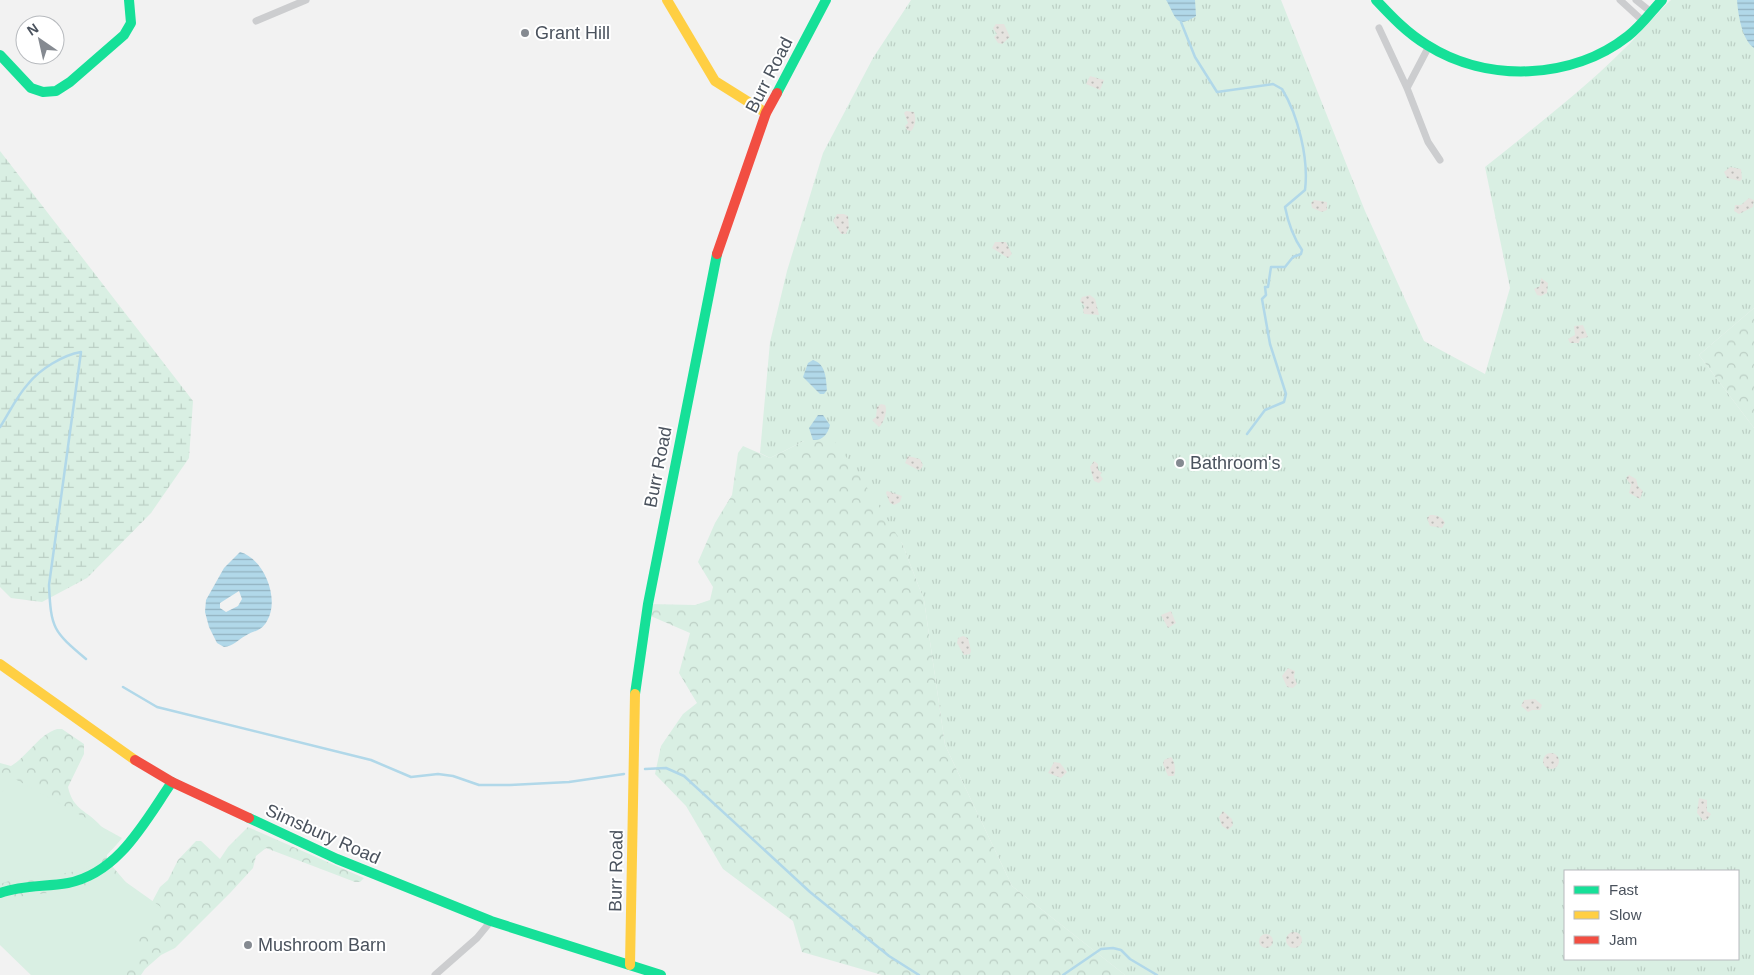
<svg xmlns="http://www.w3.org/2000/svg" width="1754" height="975" viewBox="0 0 1754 975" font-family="Helvetica,sans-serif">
	<defs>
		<pattern id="grass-tufts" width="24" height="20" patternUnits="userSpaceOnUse" patternTransform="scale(1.25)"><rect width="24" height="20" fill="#d9efe3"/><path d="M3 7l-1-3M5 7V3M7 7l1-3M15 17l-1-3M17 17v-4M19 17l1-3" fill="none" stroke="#bccfc5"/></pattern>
		<pattern id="forest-crowns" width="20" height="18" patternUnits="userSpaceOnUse" patternTransform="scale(1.25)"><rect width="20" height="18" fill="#d9efe3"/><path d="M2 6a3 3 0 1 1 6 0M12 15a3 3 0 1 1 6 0" fill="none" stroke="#bccfc5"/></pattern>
		<pattern id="wetland-marsh" width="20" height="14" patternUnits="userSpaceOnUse" patternTransform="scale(1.25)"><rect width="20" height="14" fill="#d9efe3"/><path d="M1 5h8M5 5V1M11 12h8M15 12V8" fill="none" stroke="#bccfc5"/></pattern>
		<pattern id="sand-dots" width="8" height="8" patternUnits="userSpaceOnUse" patternTransform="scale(1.25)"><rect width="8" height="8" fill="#e5e3df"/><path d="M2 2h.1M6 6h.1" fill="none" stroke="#bcbbb8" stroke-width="1.8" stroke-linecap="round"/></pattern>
		<pattern id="water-rules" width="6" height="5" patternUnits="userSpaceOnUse" patternTransform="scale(1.25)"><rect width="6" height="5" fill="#b1d8e9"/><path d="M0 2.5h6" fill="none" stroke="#92b2c0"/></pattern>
	</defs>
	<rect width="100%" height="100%" fill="#f2f2f2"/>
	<path fill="url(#grass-tufts)" fill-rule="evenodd" d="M911,0H1281L1365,211L1424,341L1485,374L1510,288L1485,167C1532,129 1581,92 1623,50C1640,34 1654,16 1671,0H1754V308L1699,355L1754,428V975H1125L1012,886L945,745L924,600L902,543L804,441L770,458L760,453L770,342L787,271L823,153L873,58ZM1565,871H1738V959H1565Z"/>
	<path fill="url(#forest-crowns)" d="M1754,308V428L1699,355Z
		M831,437L856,470L902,543L924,600L945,745L1012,886L1125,975H882L802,952L793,921L723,869L686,806L655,774L661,746L683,714L697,703L679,673L690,633L646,614L648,604L695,605L710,600L713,587L698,562L715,523L732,495L738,453L743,446L770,458L804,441Z
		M57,729H62L84,744V754L68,787C73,809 84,809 98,823C104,829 110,837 117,843L107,855V860L141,900L152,902L160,887L168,880L178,860L196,841H201L220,859L228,847L248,827L364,878L360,882H355L266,848L256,856L253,868L231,892L175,948L161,955L145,969L141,975H44L0,937V763L11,766C28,756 38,735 57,729Z"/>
	<path fill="url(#wetland-marsh)" d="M0,151L193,401L189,458L151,513L87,578L42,602L11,598L0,587Z"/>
	<path fill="url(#sand-dots)" d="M996,24H1004L1010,37L1002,44L998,43L994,37L997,34L993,28Z
		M1090,76L1104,80L1100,90L1086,84Z
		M906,111L914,112C916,118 916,126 911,131L907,130L905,126L908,123L904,113Z
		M1730,167L1741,169L1742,179L1740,181L1727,178L1724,172Z
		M1749,198L1754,200L1753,207L1739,214L1734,211L1735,205H1741Z
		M1314,200L1327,202V210L1322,212L1312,208L1311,203Z
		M837,214H844L848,216L849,227L846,234H841L833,221Z
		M995,242H1006L1012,254L1008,258L992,248Z
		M1541,278L1548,283L1547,293L1541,296L1537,295L1534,289L1540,286Z
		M1090,295L1095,299L1099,315L1084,314L1083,310L1085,306L1080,301L1082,297Z
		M1583,325L1588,337L1580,339L1579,343H1570L1568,339L1575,335L1574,326Z
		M881,404L885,405C888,410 884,423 879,427L872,420L876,417L877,407Z
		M908,456L920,459L923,465L921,469L918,470L905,463Z
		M1094,461L1098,464V470L1102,473L1100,475L1103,479L1099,483L1094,481L1090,467Z
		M1629,475L1636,479L1638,486L1643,491L1640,499L1629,493L1631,485L1626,478Z
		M887,491L902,496L900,502L894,505L890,503L886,493Z
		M1430,515C1437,515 1442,516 1445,523L1442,528L1430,526L1427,518Z
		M1171,611L1176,623L1168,628L1161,615Z
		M963,636L968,638L971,651L970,654L964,655L957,643L958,638Z
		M1288,668L1295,671L1294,677L1297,684L1293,688L1287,687L1282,676Z
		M1535,699L1542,705L1540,710H1532L1528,712L1521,706L1524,700Z
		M1543 761a8 8 0 1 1 16 0a8 8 0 1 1-16 0Z
		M1171,757C1175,761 1176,772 1174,776H1168L1163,764L1164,760Z
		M1054,762L1060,763L1067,772L1061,778L1048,773Z
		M1699,798L1707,800V811L1711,814L1707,820H1703L1697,813Z
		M1223,811L1232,819L1233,825L1228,830L1222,826L1219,817Z
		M1286 940a8 8 0 1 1 16 0a8 8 0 1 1-16 0Z
		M1259 941a7 7 0 1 1 14 0a7 7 0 1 1-14 0Z"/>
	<path fill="#d9efe3" d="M15,779L122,838C83,888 50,866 0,884V794Z
		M113,873L161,907L136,944L146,954L121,975H31L0,945V903C40,887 75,900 113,873Z"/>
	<path fill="url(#water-rules)" fill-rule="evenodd" d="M1166,0H1195L1196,16C1175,30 1176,16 1166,0Z
		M1737,0H1754V48C1742,40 1738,14 1737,0Z
		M813,360C826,364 826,379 827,390L824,394H820L803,377L808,363Z
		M818,415H823L830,425C828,434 822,441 813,440L809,428Z
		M240,552C265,559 280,600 267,621C261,632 254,630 245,636C238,640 233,646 224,647L217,643L209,627L205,612L206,600L224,568ZM239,591L242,599L238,606L226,612L220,608V603Z"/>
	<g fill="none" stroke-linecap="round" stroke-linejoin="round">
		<path stroke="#b1d8e9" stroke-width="2.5" d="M1181,22L1195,57L1217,92L1273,84L1282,89C1298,115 1309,159 1305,190L1285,207C1288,222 1293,237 1302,250L1301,254L1293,257L1285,267H1271L1268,287H1265L1266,295L1262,299L1270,344L1286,394L1284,402L1265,410L1247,434
			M0,427C9,413 17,396 28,384C40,369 63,355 81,352L49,585C51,629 53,631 86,659
			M123,687L157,707L371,760L411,777L438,774L453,776L479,785H510L569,782L624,774
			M645,769L666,768L684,776L810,892L889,956L919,975
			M1063,975L1101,949L1113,948L1121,950L1130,959L1157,975"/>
		<path stroke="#cccdcf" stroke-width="7" d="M1620,0L1643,21
			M1636,0L1651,12
			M256,21L306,0
			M1379,28L1407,88L1428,142L1440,160
			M1407,88L1428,48
			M435,975L477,938L491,921"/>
		<path stroke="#16e098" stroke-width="10" d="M1376,0C1392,17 1407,33 1427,45C1487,83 1572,80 1628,36C1641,26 1651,12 1662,0
			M0,55L31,88L43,92L56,91L70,82L124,35L131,23L129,0
			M777,93L826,0
			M635,694L648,604L717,254
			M249,818L337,859L491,921L661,975
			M0,893C22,885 45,887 68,883C119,873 145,821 172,782"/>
		<path stroke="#ffcf43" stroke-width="10" d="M667,0L715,81L766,113
			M0,664L135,760
			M630,965L635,694"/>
		<path stroke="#f24e42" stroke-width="10" d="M717,254L766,113L777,93
			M135,760L172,782L249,818"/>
	</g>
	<g fill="#858a91" stroke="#fff" stroke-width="2">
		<circle cx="525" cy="33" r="5"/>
		<circle cx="1180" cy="463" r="5"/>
		<circle cx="248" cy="945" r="5"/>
	</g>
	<g text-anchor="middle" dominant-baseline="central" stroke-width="4" stroke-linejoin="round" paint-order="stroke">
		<g font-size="18" fill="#4a525d" stroke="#fff" text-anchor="start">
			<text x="535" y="33">Grant Hill</text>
			<text x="1190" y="463">Bathroom's</text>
			<text x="258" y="945">Mushroom Barn</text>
		</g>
		<g font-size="18" fill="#4a525d" stroke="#fff">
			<text transform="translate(769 75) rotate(-63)">Burr Road</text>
			<text transform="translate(658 467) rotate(-79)">Burr Road</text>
			<text transform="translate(323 834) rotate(24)">Simsbury Road</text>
			<text transform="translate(616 871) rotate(-89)">Burr Road</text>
		</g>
	</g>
	<rect x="1564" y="870" width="175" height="90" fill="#ffffff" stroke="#b7babe"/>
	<rect x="1574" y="886" width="25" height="8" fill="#16e098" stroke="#b7babe"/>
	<text x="1609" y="895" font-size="15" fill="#4a525d">Fast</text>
	<rect x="1574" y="911" width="25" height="8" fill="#ffcf43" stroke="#b7babe"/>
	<text x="1609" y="920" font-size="15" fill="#4a525d">Slow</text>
	<rect x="1574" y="936" width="25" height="8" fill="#f24e42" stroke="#b7babe"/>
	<text x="1609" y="945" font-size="15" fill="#4a525d">Jam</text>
	<g transform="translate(40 40) rotate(326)"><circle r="24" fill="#ffffff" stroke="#b7babe"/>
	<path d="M0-4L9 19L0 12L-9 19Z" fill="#858a91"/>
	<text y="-8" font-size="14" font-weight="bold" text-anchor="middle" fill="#4a525d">N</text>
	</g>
</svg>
